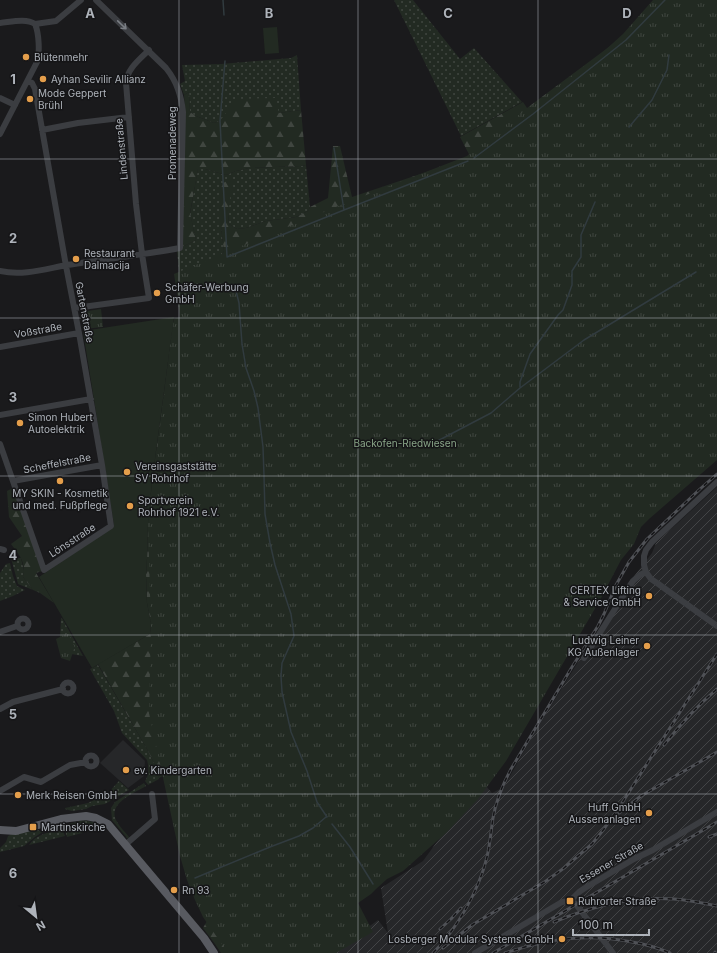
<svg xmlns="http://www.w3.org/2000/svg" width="717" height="953" viewBox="0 0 717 953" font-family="Inter,sans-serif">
	<defs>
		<pattern id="industrial-furrows" width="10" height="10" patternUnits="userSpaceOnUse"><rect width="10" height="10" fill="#262729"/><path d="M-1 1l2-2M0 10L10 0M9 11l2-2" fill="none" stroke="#434446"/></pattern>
		<pattern id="grass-dots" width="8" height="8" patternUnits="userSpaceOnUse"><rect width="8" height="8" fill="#222a22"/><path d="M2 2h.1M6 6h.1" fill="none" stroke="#404640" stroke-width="1.8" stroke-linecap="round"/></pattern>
		<pattern id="forest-firs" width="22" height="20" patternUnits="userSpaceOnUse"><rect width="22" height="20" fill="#222a22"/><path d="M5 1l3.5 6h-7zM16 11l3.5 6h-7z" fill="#404640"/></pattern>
		<pattern id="park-tufts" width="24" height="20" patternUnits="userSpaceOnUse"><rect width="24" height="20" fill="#222a22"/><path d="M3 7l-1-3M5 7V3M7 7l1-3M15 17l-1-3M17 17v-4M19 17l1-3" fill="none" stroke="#404640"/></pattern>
	</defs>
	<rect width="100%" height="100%" fill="#1a1a1c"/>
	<path fill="#262729" d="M123,740L145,761L144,776L128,788L100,763Z"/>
	<path fill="url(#industrial-furrows)" d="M717,487V953H332L378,920L388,933L381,888L423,861L461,809L486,786L492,793L504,787L533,735L583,654L635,575L652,553L656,543Z"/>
	<path fill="url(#grass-dots)" d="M394,0H413L460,59L474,48L522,102L461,136Z
		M297,55L301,110L220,121L214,123L196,116L190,112L189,92L184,95L180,84L185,81L182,65L221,64L291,58Z
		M306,165L310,207L308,211L296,217L266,221L246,228L237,229L229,224L228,214L221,227L224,251L216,263L180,280L177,251L182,247L196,240L190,214L198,168L205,169L226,175L236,171L249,168L301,166Z
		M11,558H21L24,571L23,577L33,590L18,584Z
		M10,563L13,576L17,586L25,590L13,596L0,601V573L6,564Z
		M61,618H62L83,656L71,654L60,638Z
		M98,665L147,749L158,771L159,779L148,785L145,781C149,776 149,767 147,760L122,733L114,711L90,669Z
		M119,781L129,790L105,804L92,806L86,809L72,811L65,809V808L88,803L108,793Z
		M144,783L146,786C134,793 108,803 116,820C119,826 125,832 129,837L128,839L112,820L111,808L115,802Z
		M84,820L97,823L82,833L67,837L64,827L69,824Z
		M48,829V831L41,833L35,837L24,846L0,852V848L6,842L8,836L12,834L38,830L40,831Z
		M62,829L65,836L29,845C36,834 50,832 62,829Z"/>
	<path fill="url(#forest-firs)" d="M672,0L472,160L460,137L523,102L527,108Z
		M189,92L190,112L196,116L214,123L220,121L236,99L275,98L279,113L301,110L306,165L301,166L249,168L236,171L226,175L205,169H198L190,213L196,240L182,247L185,110L184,95Z
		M333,146H340L352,197L468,158L216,264L224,251L221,227V184L233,178L228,214L229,224L237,229L246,228L266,221L296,217L308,211L310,207L328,198Z
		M186,293L241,953H221L215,944L203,928L207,921L168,773L159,778L158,771L147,749L98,664L150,634L151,624L147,603L146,575L147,559L148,524L152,481L174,319L180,317L177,296Z
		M13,488L42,571L36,573L54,603L40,593L33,590L23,577C26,562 20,556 11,544L22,536L9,517L7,491Z"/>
	<path fill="url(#park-tufts)" d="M653,0H717V460L649,519L641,527L634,544L621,560L600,600L506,761L478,799L446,833L403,871L387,879L376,889L371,894L358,903L373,932L336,953H228L203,917L195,900L187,880L180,856L149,713L151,627L148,524L173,322L181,318L174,274L348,202L467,156L477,146L602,53L623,34Z
		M101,309L103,327L84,329V328H83L80,313L81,312Z
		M68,633L75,646L70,661L61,658L56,639Z"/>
	<path fill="#222a22" d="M277,27L279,53L265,54L263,28Z
		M174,317L152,481L148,524L147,559L146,575L147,603L151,624L150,634L92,668L39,577L107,531L114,525L83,331Z"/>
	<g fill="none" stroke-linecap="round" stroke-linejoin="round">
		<path stroke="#313b3f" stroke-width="1.5" d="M223,0L224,15
			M225,61L220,121L227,257L344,210
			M629,127L652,100L667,70L669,55
			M334,148L344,210L468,161
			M474,158L533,114L626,40L665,0
			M236,291L239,303L242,344L246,368L254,391L258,408L263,447L264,476L265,514L270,543L275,565L291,614L294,636L282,663L281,676L282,692L291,732L307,771L317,802L327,817
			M520,387V382L530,354L558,315L563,310L572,285V271L581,257V235L595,202
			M426,447L491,413L520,388L584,340L696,272
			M332,824L350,847L373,884
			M195,878L270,847L299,836L313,828L326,817"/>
		<path stroke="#3b3d41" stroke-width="6" d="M0,23C11,22 26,18 35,24
			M35,24L56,21L81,0
			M0,98L15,105
			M42,130L78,123L129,117
			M0,134L37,62C40,53 39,33 35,24
			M0,271C23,276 45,269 67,265C104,259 142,255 180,248L183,112C181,95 177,82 166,68L96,0
			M75,308L149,298L142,254L136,204L126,83C127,69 139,60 149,50
			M0,347L79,333
			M0,415L91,399
			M0,444L44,570L111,526L102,465L79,333L66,266L35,89L32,83L28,81
			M13,481L102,465
			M717,482L652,542L646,550L644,556V565L646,572L651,579L657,583L717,626
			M0,549L4,550
			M17.5 624a5.5 5.5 0 1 1 11 0a5.5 5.5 0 1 1-11 0Z
			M0,632L17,626
			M584,658L625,593L633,581L640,575L646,572
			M62.5 688a5.5 5.5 0 1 1 11 0a5.5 5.5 0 1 1-11 0Z
			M0,709L13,702L63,689
			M85.5 761a5.5 5.5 0 1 1 11 0a5.5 5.5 0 1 1-11 0Z
			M0,791L24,777L41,782L70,765L86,762
			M125,845L155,819L152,794
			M570,901L576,904L578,907L613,953
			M475,953L562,902L570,901L579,892L585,888L634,859L653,850L717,812"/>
		<path stroke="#585a60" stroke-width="8" d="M0,830L16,831L61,819L86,816L96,818L108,824L113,830L204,938L214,953"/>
		<defs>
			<path id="rail" d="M664,745C680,725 697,706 717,689
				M619,813L641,796L717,752
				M709,837L717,834
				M554,922C592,906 633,896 674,899C689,900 703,903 717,906
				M440,929L451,919L461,908
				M443,948L472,925L546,881L564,868L592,844L604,829L622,803L717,654
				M715,952V953
				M433,953C457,929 479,890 487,857C490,844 491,831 493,818C496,800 503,784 511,769L572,667L598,626L604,614L616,585L629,562L647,539L700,489L717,474
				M493,953L717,822
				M505,953C547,939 587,933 632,942C645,944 658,948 670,953"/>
		</defs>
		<use href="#rail" stroke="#4f5156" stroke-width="3"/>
		<use href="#rail" stroke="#151517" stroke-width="1.5" stroke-dasharray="4.5" stroke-linecap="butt"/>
	</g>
	<defs><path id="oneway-shaft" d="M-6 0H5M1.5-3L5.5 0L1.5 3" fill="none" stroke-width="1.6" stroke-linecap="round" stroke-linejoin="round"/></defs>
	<use stroke="#7a7e84" href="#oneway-shaft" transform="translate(122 25) rotate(44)"/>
	<path fill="none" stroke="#aeb3ba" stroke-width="1" stroke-opacity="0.55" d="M179,0V953M358,0V953M538,0V953M0,159H717M0,318H717M0,476H717M0,635H717M0,794H717"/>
	<g fill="#e49e4b" stroke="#151517" stroke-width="1.5">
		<circle cx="26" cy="57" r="4"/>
		<circle cx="43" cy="79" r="4"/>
		<circle cx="30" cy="99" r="4"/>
		<circle cx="76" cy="259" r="4"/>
		<circle cx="157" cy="293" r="4"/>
		<circle cx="20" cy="423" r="4"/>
		<circle cx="127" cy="472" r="4"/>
		<circle cx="60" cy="481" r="4"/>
		<circle cx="130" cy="506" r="4"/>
		<circle cx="649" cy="596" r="4"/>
		<circle cx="647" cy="646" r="4"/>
		<circle cx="126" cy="770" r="4"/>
		<circle cx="18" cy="795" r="4"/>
		<circle cx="649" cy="813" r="4"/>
		<rect x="29" y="823" width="8" height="8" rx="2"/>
		<circle cx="174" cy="890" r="4"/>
		<rect x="566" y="897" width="8" height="8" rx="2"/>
		<circle cx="562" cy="939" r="4"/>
	</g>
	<g text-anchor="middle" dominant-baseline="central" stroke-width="3" stroke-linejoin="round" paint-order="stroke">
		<g font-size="10" fill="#aeb3ba" stroke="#151517" text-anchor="start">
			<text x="34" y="57">Blütenmehr</text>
			<text x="51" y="79">Ayhan Sevilir Allianz</text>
			<text x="38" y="93">Mode Geppert<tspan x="38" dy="12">Brühl</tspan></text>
			<text x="84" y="253">Restaurant<tspan x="84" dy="12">Dalmacija</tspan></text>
			<text x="165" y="287">Schäfer-Werbung<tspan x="165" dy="12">GmbH</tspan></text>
			<text x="28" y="417">Simon Hubert<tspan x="28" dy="12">Autoelektrik</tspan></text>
			<text x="135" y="466">Vereinsgaststätte<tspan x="135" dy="12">SV Rohrhof</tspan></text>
			<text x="60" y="493" text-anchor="middle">MY SKIN - Kosmetik<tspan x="60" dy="12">und med. Fußpflege</tspan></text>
			<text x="138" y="500">Sportverein<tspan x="138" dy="12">Rohrhof 1921 e.V.</tspan></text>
			<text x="641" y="590" text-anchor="end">CERTEX Lifting<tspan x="641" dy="12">&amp; Service GmbH</tspan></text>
			<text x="639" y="640" text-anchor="end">Ludwig Leiner<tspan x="639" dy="12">KG Außenlager</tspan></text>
			<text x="134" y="770">ev. Kindergarten</text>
			<text x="26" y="795">Merk Reisen GmbH</text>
			<text x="641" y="807" text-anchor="end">Huff GmbH<tspan x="641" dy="12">Aussenanlagen</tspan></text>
			<text x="41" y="827">Martinskirche</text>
			<text x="182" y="890">Rn 93</text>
			<text x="578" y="901">Ruhrorter Straße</text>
			<text x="554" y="939" text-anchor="end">Losberger Modular Systems GmbH</text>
		</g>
		<g font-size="10" fill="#aeb3ba" stroke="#151517">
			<text transform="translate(172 143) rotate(-90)">Promenadeweg</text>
			<text transform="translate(121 149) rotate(-95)">Lindenstraße</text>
			<text transform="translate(85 312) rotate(79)">Gartenstraße</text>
			<text transform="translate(38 330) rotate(-10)">Voßstraße</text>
			<text transform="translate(57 463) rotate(-11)">Scheffelstraße</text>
			<text transform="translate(72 540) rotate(-33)">Lönsstraße</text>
			<text transform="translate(611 862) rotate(-30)">Essener Straße</text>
		</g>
		<g font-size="10" fill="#88a487" stroke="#151517">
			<text x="405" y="443">Backofen-Riedwiesen</text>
		</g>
	</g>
	<g font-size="13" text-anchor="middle" font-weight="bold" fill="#aeb3ba" stroke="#151517" stroke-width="3" stroke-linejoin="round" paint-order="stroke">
		<text x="90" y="18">A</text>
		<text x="269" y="18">B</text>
		<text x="448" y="18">C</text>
		<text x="627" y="18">D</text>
		<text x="13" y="84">1</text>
		<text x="13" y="243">2</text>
		<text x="13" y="402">3</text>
		<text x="13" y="560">4</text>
		<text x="13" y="719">5</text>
		<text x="13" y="878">6</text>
	</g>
	<g transform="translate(36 917) rotate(151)" stroke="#151517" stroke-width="3" paint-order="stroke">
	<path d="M0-3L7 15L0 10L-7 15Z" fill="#aeb3ba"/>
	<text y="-6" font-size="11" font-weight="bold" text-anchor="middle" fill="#aeb3ba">N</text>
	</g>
	<path d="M573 929v6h76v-6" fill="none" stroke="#aeb3ba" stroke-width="2"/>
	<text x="579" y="929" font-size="12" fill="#aeb3ba" stroke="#151517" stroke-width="3" paint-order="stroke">100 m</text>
</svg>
